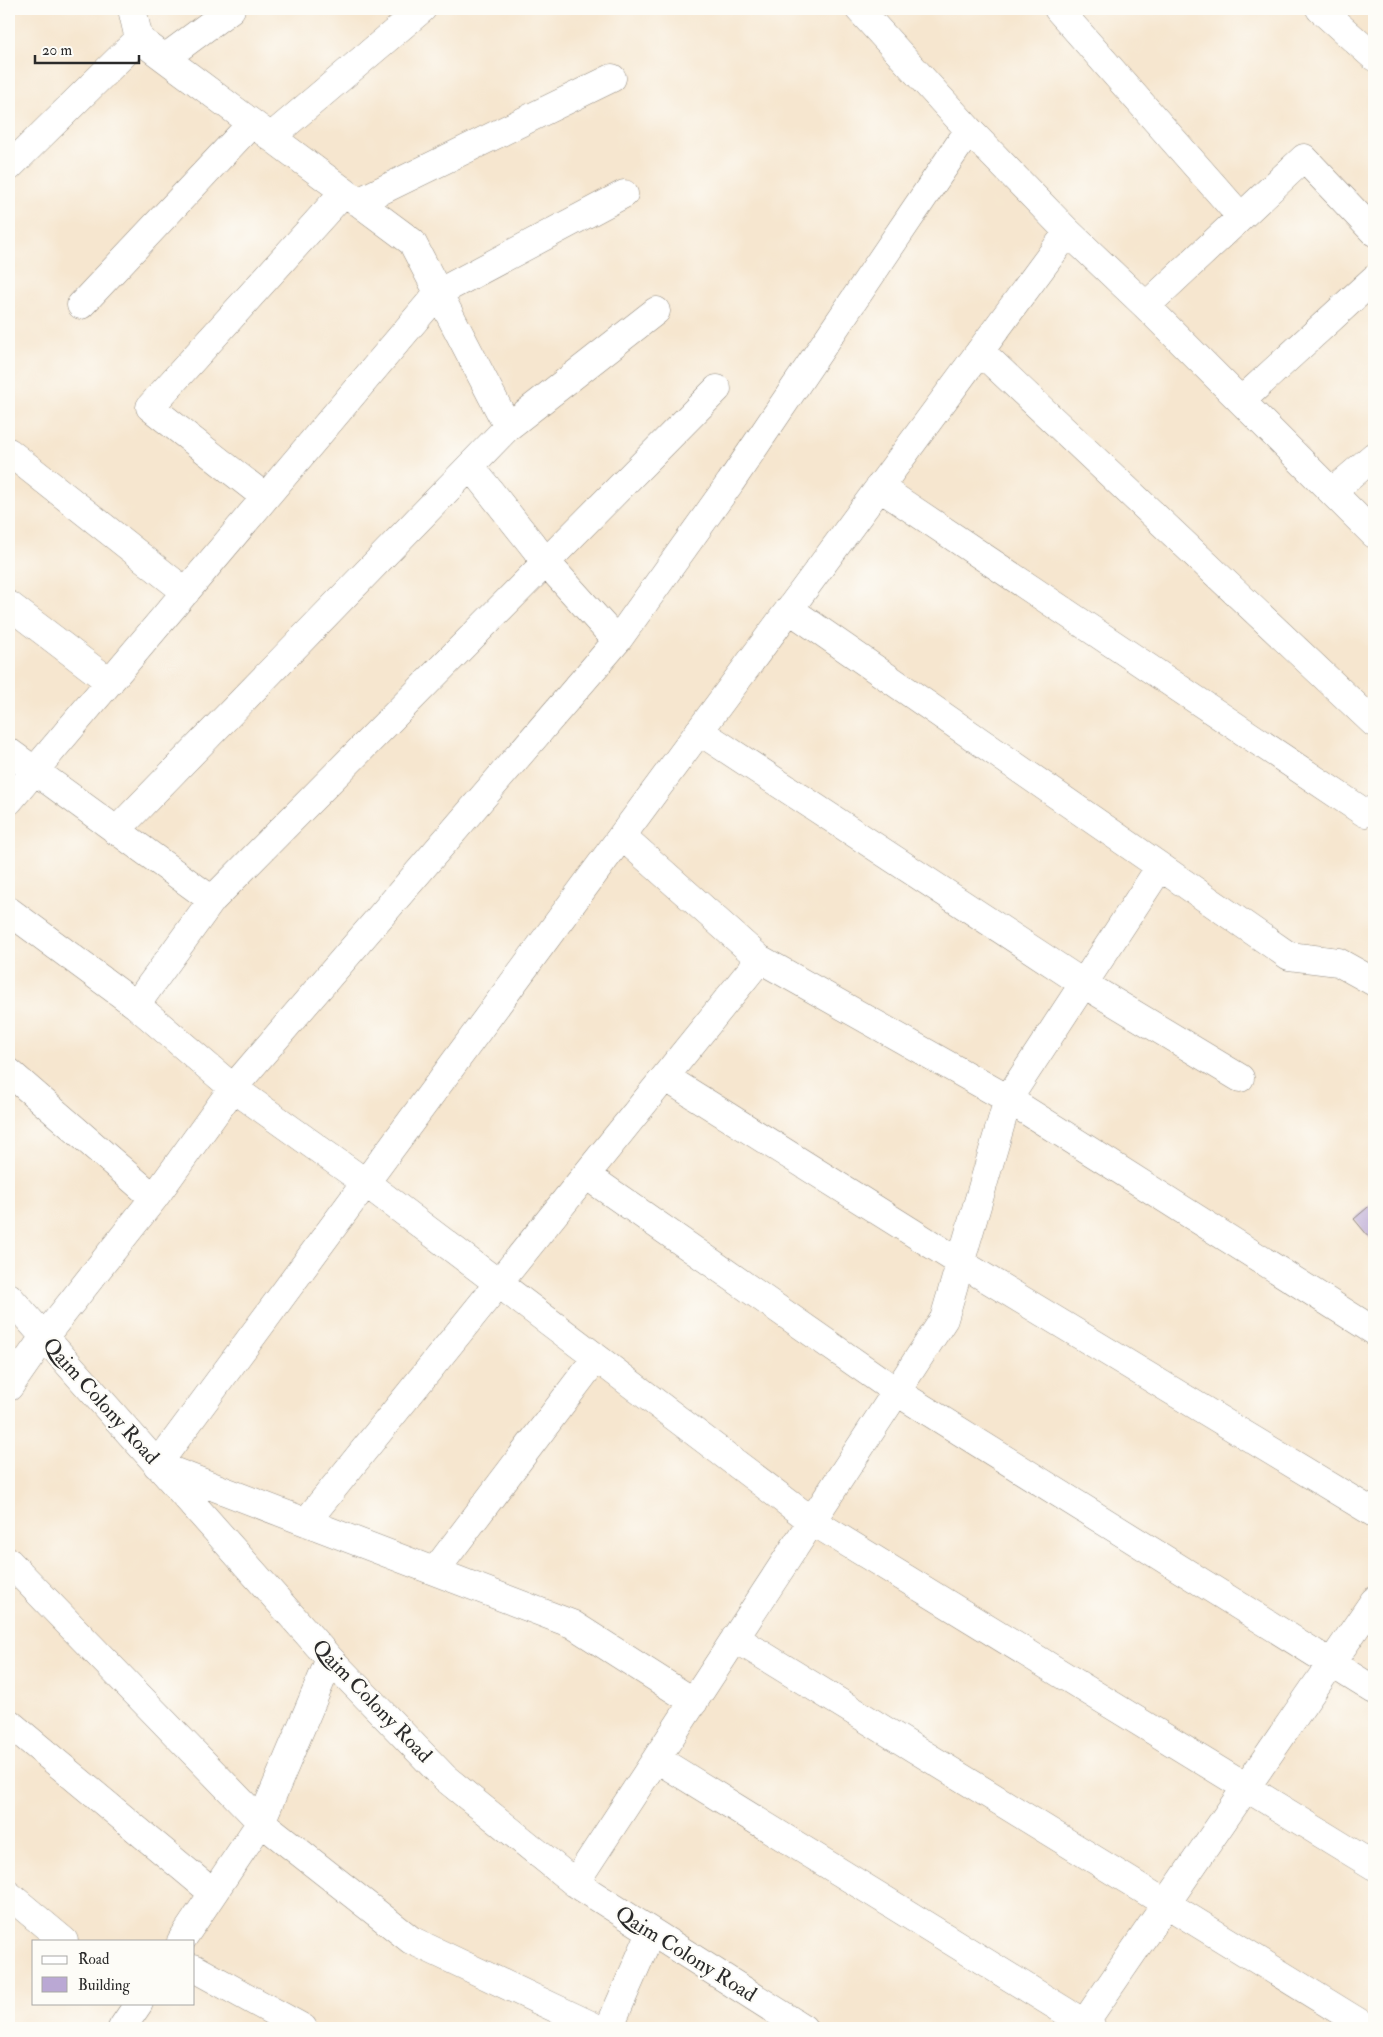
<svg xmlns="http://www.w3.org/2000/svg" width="1383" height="2037" viewBox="0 0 1383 2037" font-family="'IM FELL Double Pica',serif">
	<rect width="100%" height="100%" fill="#fdfcf7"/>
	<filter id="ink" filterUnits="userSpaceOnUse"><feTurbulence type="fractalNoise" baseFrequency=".02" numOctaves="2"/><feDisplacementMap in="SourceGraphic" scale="10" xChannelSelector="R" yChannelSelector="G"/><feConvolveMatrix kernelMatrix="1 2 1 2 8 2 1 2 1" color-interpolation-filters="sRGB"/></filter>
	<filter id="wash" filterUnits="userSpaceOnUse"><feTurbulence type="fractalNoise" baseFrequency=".0096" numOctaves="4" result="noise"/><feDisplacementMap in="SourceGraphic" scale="20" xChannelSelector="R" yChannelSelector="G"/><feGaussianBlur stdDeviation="1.12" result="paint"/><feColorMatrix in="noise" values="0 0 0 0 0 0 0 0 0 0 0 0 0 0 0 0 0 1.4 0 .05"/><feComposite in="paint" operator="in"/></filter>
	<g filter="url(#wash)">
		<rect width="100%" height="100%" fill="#f6e6cf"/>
		<g id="blocks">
			<path fill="#baa8d4" d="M1374,1202V1243L1354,1219Z"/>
		</g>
	</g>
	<g filter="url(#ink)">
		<use href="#blocks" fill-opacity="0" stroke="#90887d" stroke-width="1"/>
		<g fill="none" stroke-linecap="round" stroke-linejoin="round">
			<defs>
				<path id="minor" d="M132,9L139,39L412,242L508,427
					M859,9L969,130L1068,232L1146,306L1374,534
					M1058,9L1241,217
					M1320,9L1374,57
					M165,58L231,9
					M271,137L422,9
					M9,167L139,39
					M358,202L612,78
					M81,305L252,123
					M1146,306L1304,158L1374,232
					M980,351L1374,723
					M1241,401L1374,279
					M9,452L186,592
					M470,466L546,562L617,641
					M879,487L1365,813
					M1332,492L1374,456
					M265,497L150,407L344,192
					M9,605L110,682
					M789,609L1289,956L1338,962L1374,982
					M699,731L1084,984L1240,1078
					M9,752L212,900
					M9,801L438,293L624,194
					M116,831L508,427L656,311
					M622,836L760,959L1008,1099L1374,1331
					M9,911L136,1005L233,1088L366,1183L812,1521L1374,1866
					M136,1005L212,900L717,389
					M9,1072L154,1198
					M665,1077L961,1263L1374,1513
					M586,1175L897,1392L1374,1690
					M9,1297L330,1659L445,1778L575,1883L803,2028
					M9,1387L44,1337L154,1198L233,1088L617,641L730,483L969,130
					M306,1522L760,959
					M9,1562L261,1822L411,1940L597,2028
					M435,1571L596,1358
					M735,1638L1368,2028
					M694,1702L572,1624L157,1465L1068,232
					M9,1723L213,1893
					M657,1759L1092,2028
					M575,1883L944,1319L1008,1099L1160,867
					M9,1895L64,1941
					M181,1941L261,1822L330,1659
					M194,1968L303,2028
					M122,2028L139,2003
					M609,2028L651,1932
					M1081,2028L1374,1601"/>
			</defs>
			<use href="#minor" stroke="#90887d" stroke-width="29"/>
			<use href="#minor" stroke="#fff" stroke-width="28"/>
		</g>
	</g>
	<g text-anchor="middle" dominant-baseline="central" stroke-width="4.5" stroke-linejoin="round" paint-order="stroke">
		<g font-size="21" fill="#2b2b2b" stroke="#fdfcf7">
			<text transform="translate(101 1401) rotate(48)">Qaim Colony Road</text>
			<text transform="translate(372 1701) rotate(46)">Qaim Colony Road</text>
			<text transform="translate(686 1954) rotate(32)">Qaim Colony Road</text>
		</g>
	</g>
	<rect width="1383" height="2037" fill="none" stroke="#fdfcf7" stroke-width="30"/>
	<rect x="32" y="1940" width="162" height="65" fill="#fdfcf7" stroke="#a9a8a5"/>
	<rect x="42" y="1956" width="25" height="8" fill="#ffffff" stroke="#a9a8a5"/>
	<text x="78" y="1964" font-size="15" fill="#2b2b2b">Road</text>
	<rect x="42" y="1977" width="25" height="15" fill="#baa8d4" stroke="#a9a8a5"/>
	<text x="78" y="1990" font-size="15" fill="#2b2b2b">Building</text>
	<path d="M35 55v8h104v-8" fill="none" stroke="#2b2b2b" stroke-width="2.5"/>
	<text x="42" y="55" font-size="15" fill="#2b2b2b" stroke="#fdfcf7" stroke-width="4" paint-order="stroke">20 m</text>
</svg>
